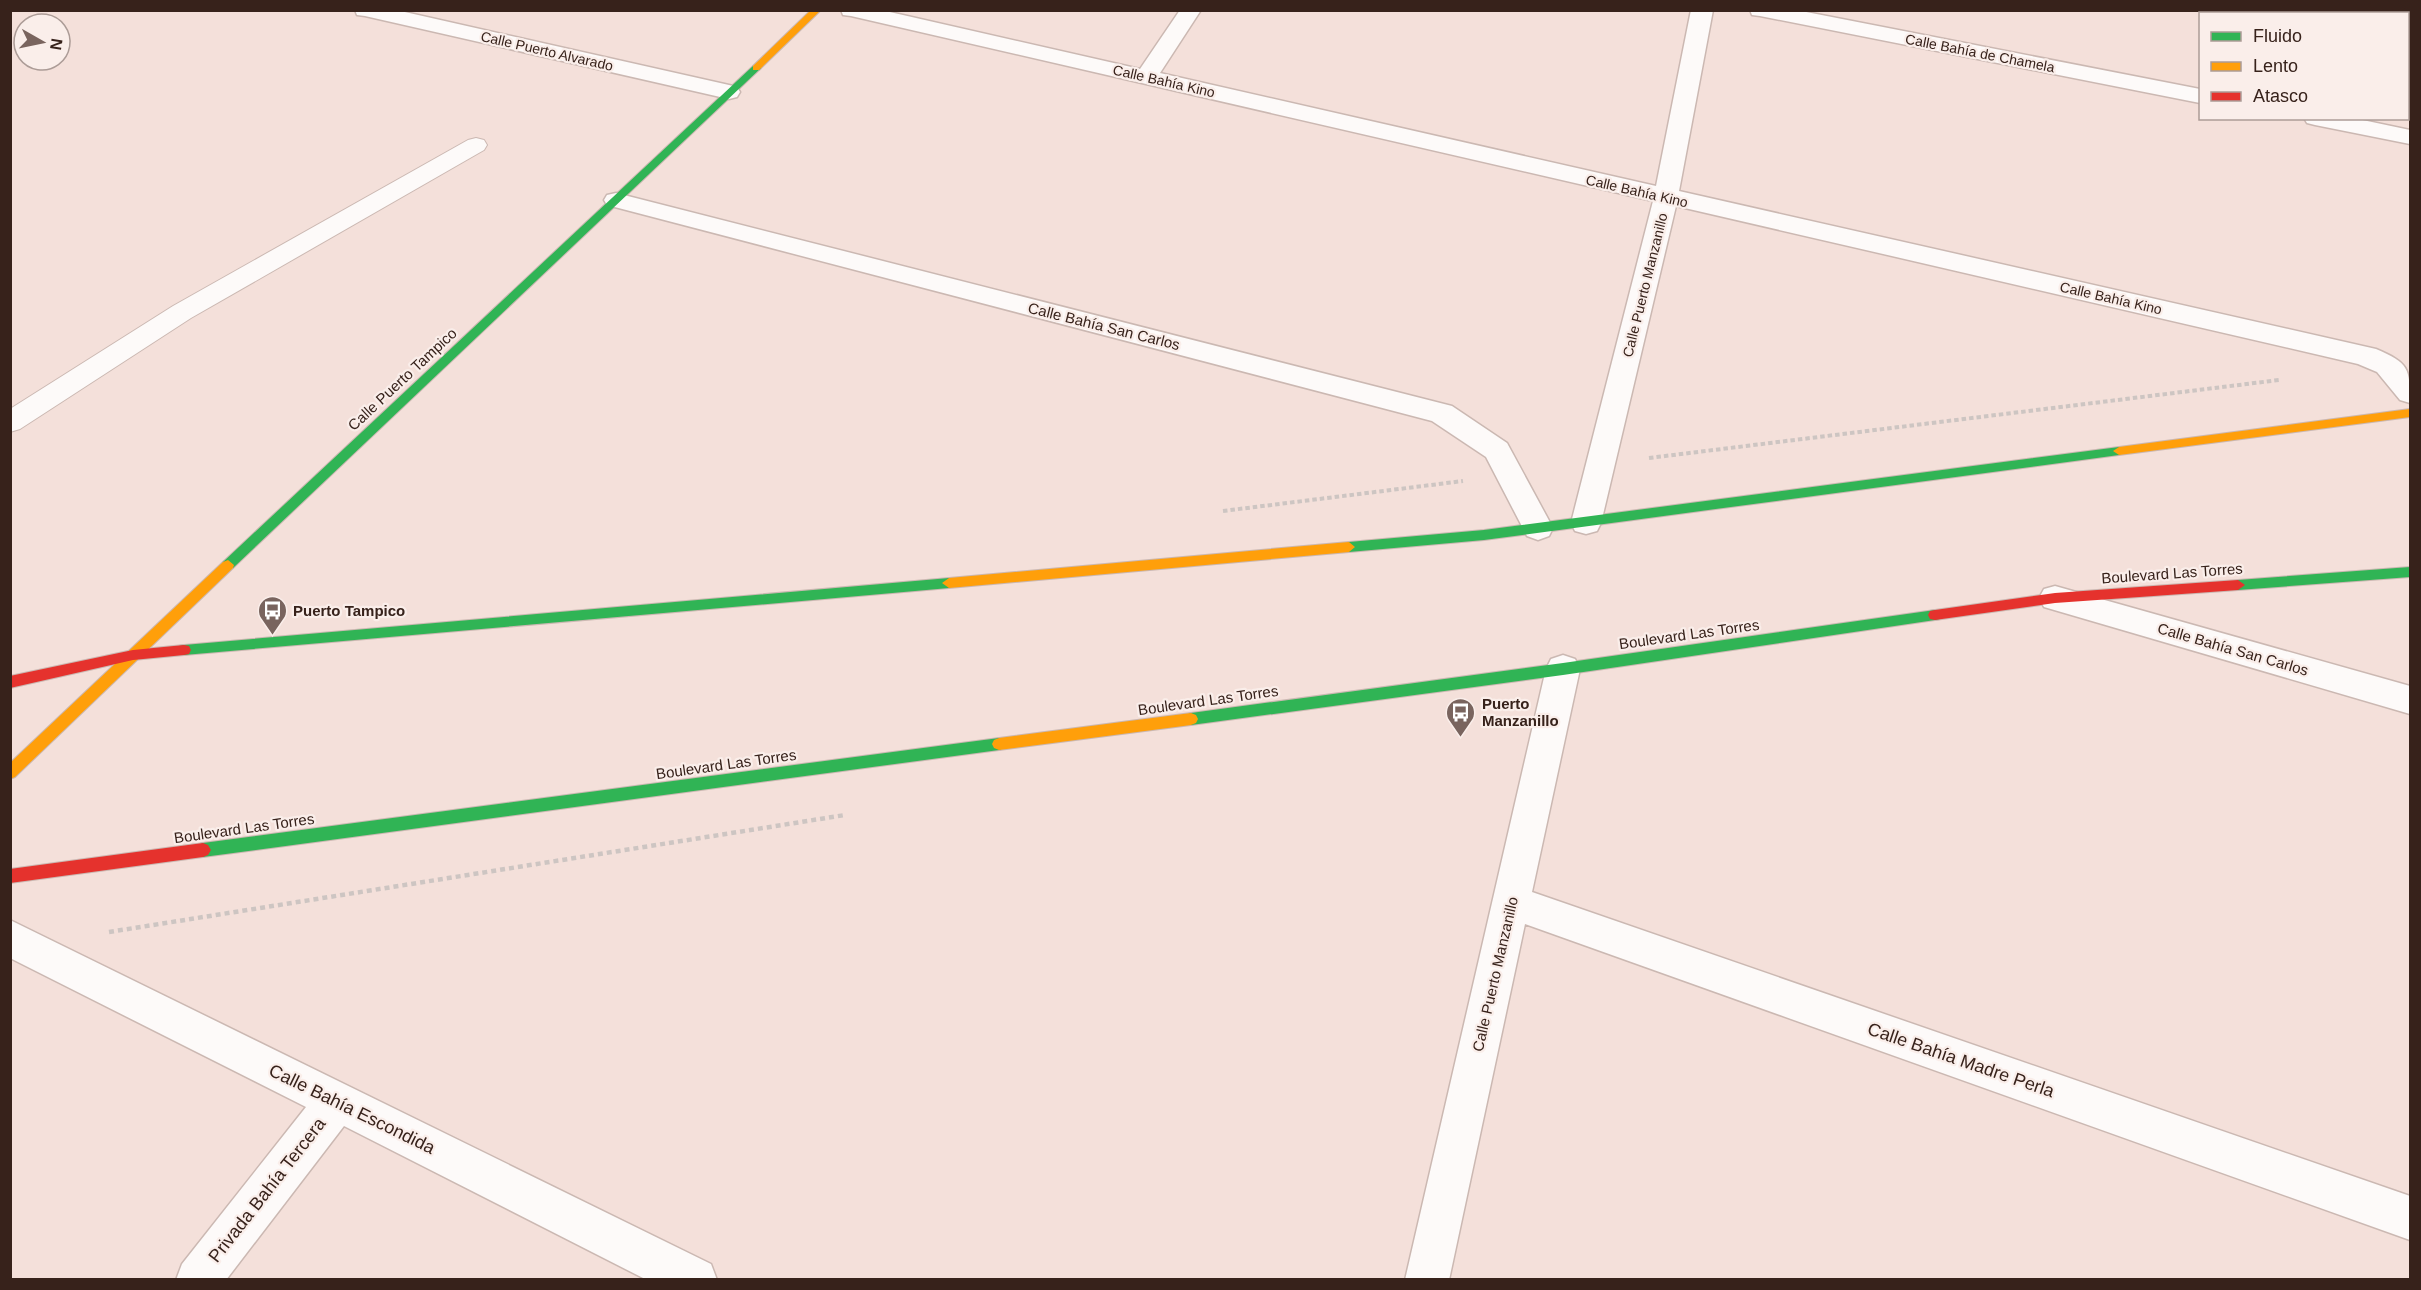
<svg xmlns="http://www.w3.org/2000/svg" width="2421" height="1290" viewBox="0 0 2421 1290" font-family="Arial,sans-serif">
	<rect width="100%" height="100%" fill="#f4e0da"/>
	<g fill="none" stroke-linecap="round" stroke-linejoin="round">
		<defs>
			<path id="lane" d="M476,138L484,140L487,145L484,150L191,318L20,429L10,432V409L173,306L468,140Z"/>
			<path id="street" d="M355,10H396L729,85L737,87L740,92L737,97L729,99L365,16L357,15Z
				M841,10H881L1140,69L1180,10H1201L1160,73L1656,186L1691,10H1713L1679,191L2376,349C2409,363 2410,368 2410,403L2400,400L2377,372L2358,364L1676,206L1601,523L1597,531L1586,534L1575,531L1571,523L1653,201L851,16L843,15Z
				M1750,10H1796L2200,89V103L1760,16L1752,15Z
				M2304,118H2353L2410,130V144L2315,125L2307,123Z
				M616,193L1452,406L1507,443L1553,528L1549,536L1538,540L1527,536L1486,457L1432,421L607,205L604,200L607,195Z
				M2055,586L2410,686V714L2044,607L2039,598L2044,589Z
				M1563,655L1575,659L1580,669L1532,892L2410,1196V1240L1525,924L1449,1280H1405L1546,669L1551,659Z
				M10,920L711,1264L717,1280H647L344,1126L226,1280H176L182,1264L306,1107L10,958Z"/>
			<path id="fast" d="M2390,10H2398L2399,14H2390Z
				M2408,46L2410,47V61L2408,60Z
				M753,66L761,68L233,568H223L222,565L223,562Z
				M2119,447L2125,451L2119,455L1484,540L1349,552L1343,547L1349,542L1484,530Z
				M2410,567V577L2238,590L2231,585L2238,580Z
				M949,578L956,583L949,588L184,655L179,654L177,650L179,646L184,645Z
				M1935,610L1940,611L1942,615L1940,619L1935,620L1563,675L1191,725L1186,723L1184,719L1186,715L1191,713L1563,663Z
				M999,738L1004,740L1006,744L1004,748L999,750L203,857L198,855L195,850L198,845L203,843Z"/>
			<path id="slow" d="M811,10H821L759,70H753V66Z
				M2410,409V417L2119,455L2113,451L2119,447Z
				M1349,542L1355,547L1349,552L949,588L942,583L949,578Z
				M228,560L234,565L233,568L15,777L10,779V763L223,562Z
				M1191,713L1196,715L1198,719L1196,723L1191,725L999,750L994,748L992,744L994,740L999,738Z"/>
			<path id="jam" d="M2238,580L2245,585L2238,590L2055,603L1935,620L1930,619L1928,615L1930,611L1935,610L2055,593Z
				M184,645L189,646L191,650L189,654L184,655L133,660L10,688V676L133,650Z
				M203,843L208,845L211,850L208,855L203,857L10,883V869Z"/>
		</defs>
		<use href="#lane" stroke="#cbb8b2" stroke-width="2"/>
		<use href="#street" stroke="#cbb8b2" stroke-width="3"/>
		<use href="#fast" stroke="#cbb8b2" stroke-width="2"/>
		<use href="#slow" stroke="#cbb8b2" stroke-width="2"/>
		<use href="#jam" stroke="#cbb8b2" stroke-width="2"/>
		<path stroke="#cdc5c2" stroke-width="4" stroke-dasharray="4.5 3" stroke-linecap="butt" d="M1649,458L2279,380
			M1223,511L1463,481"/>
		<path stroke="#cdc5c2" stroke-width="4.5" stroke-dasharray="5 4" stroke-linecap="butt" d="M109,932L845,815"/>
		<use href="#lane" fill="#fdfaf9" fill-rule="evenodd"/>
		<use href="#street" fill="#fdfaf9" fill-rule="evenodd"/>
		<use href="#fast" fill="#30b455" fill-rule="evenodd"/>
		<use href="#slow" fill="#ff9f0a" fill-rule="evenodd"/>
		<use href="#jam" fill="#e5322d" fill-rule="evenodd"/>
	</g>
	<defs>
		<symbol id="bus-pin" viewBox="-11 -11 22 30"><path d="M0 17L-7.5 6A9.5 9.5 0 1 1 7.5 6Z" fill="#79645e" stroke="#faeeea"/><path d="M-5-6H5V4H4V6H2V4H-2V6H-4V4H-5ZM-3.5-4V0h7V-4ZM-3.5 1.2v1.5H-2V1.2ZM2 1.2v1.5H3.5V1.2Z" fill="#fff"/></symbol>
	</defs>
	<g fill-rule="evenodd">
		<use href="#bus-pin" x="256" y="594" width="33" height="45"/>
		<use href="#bus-pin" x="1444" y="696" width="33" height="45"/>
	</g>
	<g text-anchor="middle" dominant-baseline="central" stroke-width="4.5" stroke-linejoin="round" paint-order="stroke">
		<g font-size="14" fill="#37221b" stroke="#faeeea">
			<text transform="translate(547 51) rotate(13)">Calle Puerto Alvarado</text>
			<text transform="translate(1980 53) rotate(11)">Calle Bahía de Chamela</text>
			<text transform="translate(1164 81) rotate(13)">Calle Bahía Kino</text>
			<text transform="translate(1637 191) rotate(13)">Calle Bahía Kino</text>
			<text transform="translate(1645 285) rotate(-76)">Calle Puerto Manzanillo</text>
			<text transform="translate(2111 298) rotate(13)">Calle Bahía Kino</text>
		</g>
		<g font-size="15" fill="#37221b" stroke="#faeeea">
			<text transform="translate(1104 326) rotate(14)">Calle Bahía San Carlos</text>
			<text transform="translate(402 379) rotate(-43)">Calle Puerto Tampico</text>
			<text transform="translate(2172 573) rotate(-4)">Boulevard Las Torres</text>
			<text transform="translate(1689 634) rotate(-8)">Boulevard Las Torres</text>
			<text transform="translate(2233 649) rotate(16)">Calle Bahía San Carlos</text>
			<text transform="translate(1208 700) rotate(-8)">Boulevard Las Torres</text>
			<text transform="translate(726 764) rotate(-8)">Boulevard Las Torres</text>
			<text transform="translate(244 828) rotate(-8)">Boulevard Las Torres</text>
			<text transform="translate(1495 974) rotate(-77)">Calle Puerto Manzanillo</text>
		</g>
		<g font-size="15" font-weight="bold" fill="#37221b" stroke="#faeeea" text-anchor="start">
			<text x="293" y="610">Puerto Tampico</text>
			<text x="1482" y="703">Puerto<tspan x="1482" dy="17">Manzanillo</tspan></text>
		</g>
		<g font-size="18" fill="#37221b" stroke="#faeeea">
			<text transform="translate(1961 1060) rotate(19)">Calle Bahía Madre Perla</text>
			<text transform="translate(352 1109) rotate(26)">Calle Bahía Escondida</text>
			<text transform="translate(267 1190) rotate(-52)">Privada Bahía Tercera</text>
		</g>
	</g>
	<rect width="2421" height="1290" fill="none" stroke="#37221b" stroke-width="24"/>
	<rect x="2199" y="12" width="210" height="108" fill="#faeeea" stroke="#ac9c97" stroke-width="1.5"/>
	<rect x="2211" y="32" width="30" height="9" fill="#30b455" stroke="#ac9c97" stroke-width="1.5"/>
	<text x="2253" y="42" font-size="18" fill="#37221b">Fluido</text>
	<rect x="2211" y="62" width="30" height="9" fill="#ff9f0a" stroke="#ac9c97" stroke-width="1.5"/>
	<text x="2253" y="72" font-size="18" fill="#37221b">Lento</text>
	<rect x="2211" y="92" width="30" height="9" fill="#e5322d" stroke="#ac9c97" stroke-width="1.5"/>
	<text x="2253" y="102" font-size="18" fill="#37221b">Atasco</text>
	<g transform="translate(42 42) rotate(99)"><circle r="28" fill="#faeeea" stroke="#ac9c97" stroke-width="1.5"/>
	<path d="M0-4.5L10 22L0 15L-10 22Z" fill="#79645e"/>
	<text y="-9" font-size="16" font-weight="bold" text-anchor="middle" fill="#37221b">N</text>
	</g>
</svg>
